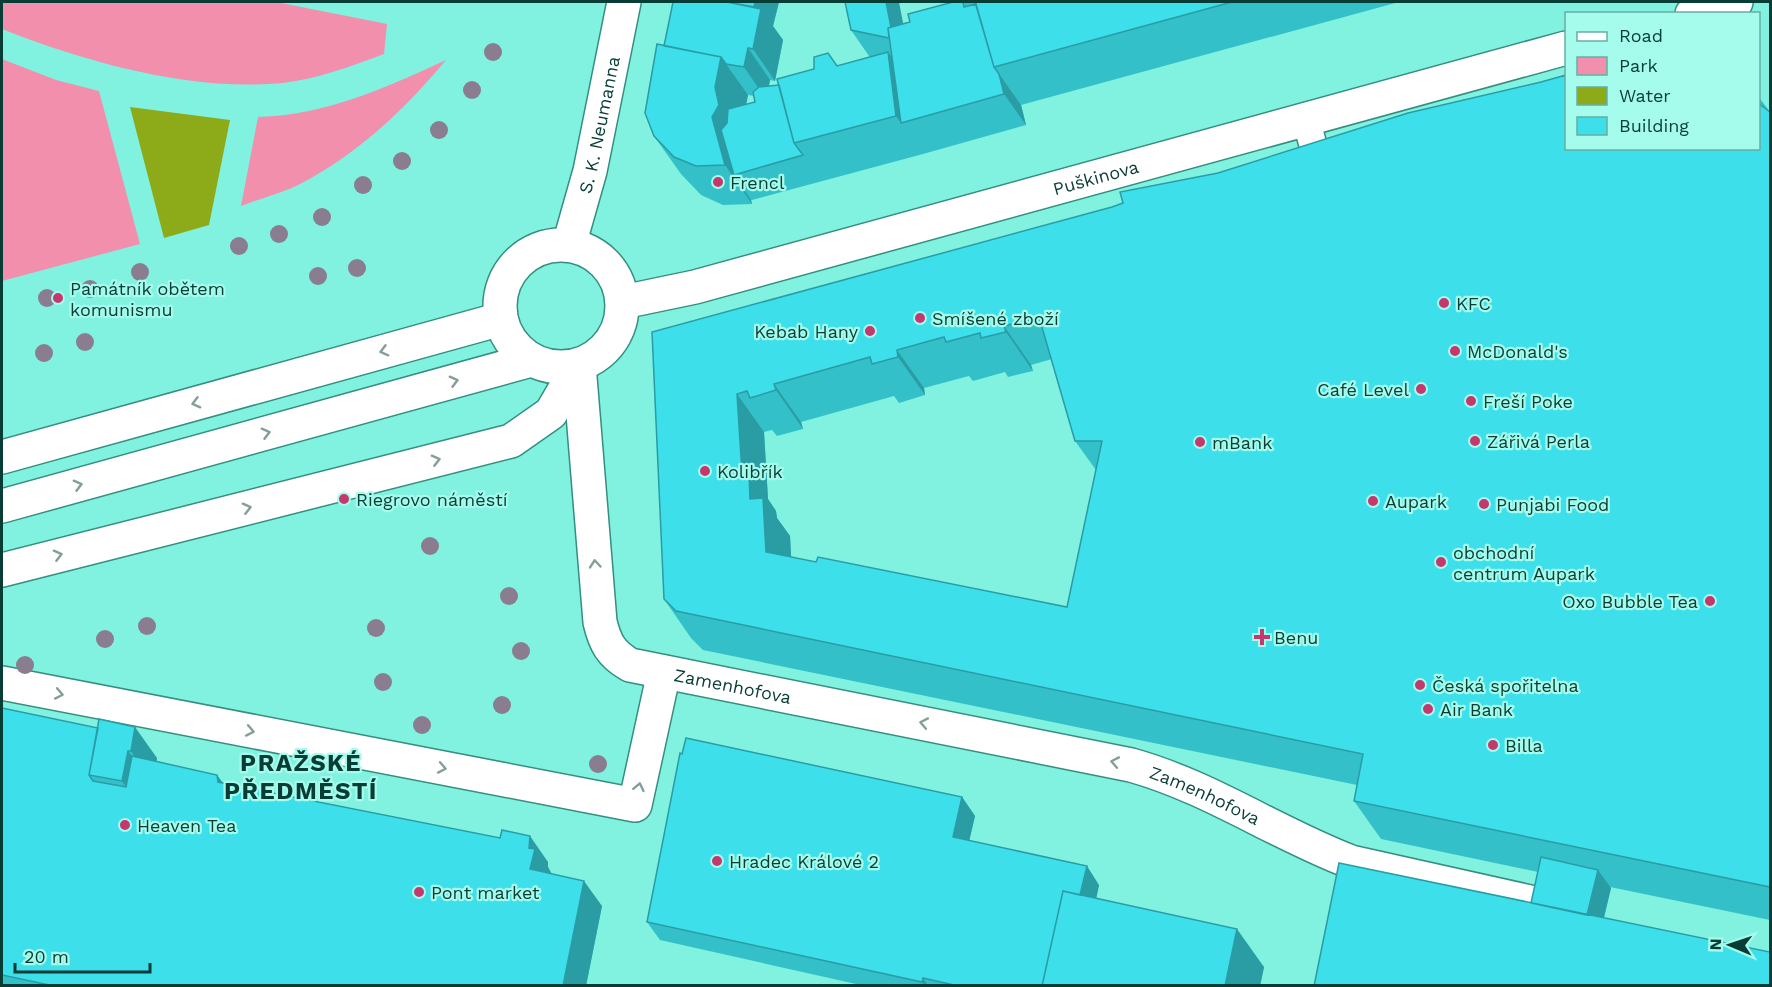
<svg xmlns="http://www.w3.org/2000/svg" width="1772" height="987" viewBox="0 0 1772 987" font-family="'Work Sans',sans-serif">
	<rect width="100%" height="100%" fill="#81f2e0"/>
	<path fill="#f28fac" d="M2,2H276L387,24L384,54C352,66 317,79 283,83C191,92 86,62 2,29Z
		M2,59L56,80L99,91L140,244L2,281Z
		M446,60C405,109 359,153 302,183C283,193 261,198 241,206L258,117C326,115 385,88 446,60Z"/>
	<path fill="#8dab19" d="M130,107L230,120L209,225L164,238Z"/>
	<g fill="none" stroke-linecap="round" stroke-linejoin="round">
		<defs>
			<path id="lane" d="M1306,119L1322,179"/>
			<g id="street">
				<path d="M1692,14L1736,2"/>
				<circle cx="561" cy="306" r="61"/>
				<path id="s1" d="M569,245L590,171L624,2"/>
				<path id="s2" d="M623,302L695,287L1566,48"/>
				<path id="s3" d="M579,365L600,622C605,643 611,654 630,665L1131,765C1210,787 1275,833 1351,862L1575,912"/>
				<path d="M2,457L501,319"/>
				<path d="M2,506L531,360"/>
				<path d="M2,570L511,441L551,413L579,365"/>
				<path d="M2,683L635,805L664,672"/>
			</g>
		</defs>
		<use href="#lane" stroke="#358e81" stroke-width="30"/>
		<use href="#street" stroke="#358e81" stroke-width="36"/>
		<use href="#lane" stroke="#fff" stroke-width="27"/>
		<use href="#street" stroke="#fff" stroke-width="33"/>
	</g>
	<g fill="#897d8f">
		<circle cx="493" cy="52" r="9"/>
		<circle cx="472" cy="90" r="9"/>
		<circle cx="439" cy="130" r="9"/>
		<circle cx="402" cy="161" r="9"/>
		<circle cx="363" cy="185" r="9"/>
		<circle cx="322" cy="217" r="9"/>
		<circle cx="279" cy="234" r="9"/>
		<circle cx="239" cy="246" r="9"/>
		<circle cx="357" cy="268" r="9"/>
		<circle cx="140" cy="272" r="9"/>
		<circle cx="318" cy="276" r="9"/>
		<circle cx="90" cy="289" r="9"/>
		<circle cx="47" cy="298" r="9"/>
		<circle cx="85" cy="342" r="9"/>
		<circle cx="44" cy="353" r="9"/>
		<circle cx="430" cy="546" r="9"/>
		<circle cx="509" cy="596" r="9"/>
		<circle cx="147" cy="626" r="9"/>
		<circle cx="376" cy="628" r="9"/>
		<circle cx="105" cy="639" r="9"/>
		<circle cx="521" cy="651" r="9"/>
		<circle cx="25" cy="665" r="9"/>
		<circle cx="383" cy="682" r="9"/>
		<circle cx="502" cy="705" r="9"/>
		<circle cx="422" cy="725" r="9"/>
		<circle cx="598" cy="764" r="9"/>
	</g>
	<path fill="#34c0c9" fill-rule="evenodd" d="M673,2H779L773,26L783,40L775,81L770,80L769,86L779,85L814,69L828,53L838,66L871,57L869,56L851,30L903,23L910,22L953,2H1399L1021,105L1026,125L923,154L752,200H751L752,204L723,205L701,195L681,174L654,136L664,45ZM748,95L754,96L755,102L746,105Z
		M1758,96L1770,112V920L1610,887L1611,888L1604,918L1531,903L1538,872L1381,839L1354,801L1357,785L703,650L691,638L664,599L652,332L1758,148ZM1052,359L1075,441L1096,470L1067,607L816,562L791,557L790,536L777,518L776,511L768,499L764,432L772,430L777,436L803,429L801,422L894,396L899,403L925,395L924,388L969,376L973,381L1005,372L1008,377L1033,371L1031,365Z
		M2,708L157,758L156,762L217,775L223,783L548,862V867L552,874L602,906L586,986H2Z
		M962,797L975,816L969,840L1099,885L1096,898L1264,967L1260,986H865L660,940L647,922Z"/>
	<path fill="#2a9ca4" d="M755,2H779L773,26L783,40L775,81L753,49V12Z
		M886,2H899L911,64L893,39Z
		M748,48L770,80L766,99L744,67Z
		M888,52L915,90L901,123L896,116Z
		M721,57L748,95L742,126L734,175L751,200L752,204L725,165L712,117L715,87Z
		M999,74L1021,105L1026,125L1004,94Z
		M1004,326L1031,365L1033,371L1006,332Z
		M897,350L924,388L925,395L898,357Z
		M774,384L801,422L803,429L776,390Z
		M737,394L764,432L768,499L776,511L777,518L790,536L793,590L766,552L742,473Z
		M135,727L157,758L153,783L131,751Z
		M128,751L150,782L144,813L122,781Z
		M217,775L235,801L218,782Z
		M962,797L975,816L966,855L953,837Z
		M530,836L548,862V867L552,875L530,869L529,848Z
		M1087,866L1099,885L1078,986H1061Z
		M1598,870L1611,888L1596,950L1584,931Z
		M584,881L602,906L586,986H563Z
		M1237,929L1264,967L1260,986H1225Z
		M923,978L928,986H924L922,982Z"/>
	<path fill="#3cdfea" stroke="#2a9ca4" stroke-width="1.5" fill-rule="evenodd" d="M673,2H727L761,9L753,49L748,48L744,67L726,64L721,57L664,46Z
		M727,2H755L754,7Z
		M845,2H886L891,27L888,28L889,38L851,30Z
		M953,2H963L964,7L976,4L994,67L999,74L1004,94L901,123L888,28L910,22L908,14Z
		M975,2H1232L994,67Z
		M657,44L721,57L715,87L719,105L712,117L725,165L696,166L674,157L654,136L645,113Z
		M888,52L896,116L794,143L777,79L814,69V57L828,53L837,66Z
		M1566,75V148H1758V103L1770,112V887L1354,801L1363,754L676,611L664,599L652,332L1112,207L1123,203L1120,192L1218,173L1408,113L1541,82ZM1039,317L1075,441H1102L1067,607L818,557L816,562L766,552L763,498L750,499L749,472L742,473L737,394L747,391L750,398L776,390L774,384L870,357L872,364L898,357L897,350L944,337L946,342L980,333L981,338L1006,332L1004,326Z
		M779,85L794,143L803,155L734,175L721,130L727,123L728,109L755,102L753,92L759,87Z
		M2,708L98,728L89,775L93,781L126,787L132,756L217,775L218,782L500,838L502,830L530,836L529,848L535,849L530,869L584,881L563,986H54L2,975Z
		M99,719L135,727L131,751H128L122,781L89,775Z
		M686,738L962,797L953,837L1087,866L1080,895L1063,891L1042,986H958L923,978L922,982L647,922L680,753L682,754Z
		M1541,857L1598,870L1587,915L1531,903Z
		M1339,863L1770,952V986H1314Z
		M1063,891L1237,929L1225,986H1042Z"/>
	<defs><path id="oneway-chevron" d="M-2-3.5L2.5 0L-2 3.5" fill="none" stroke-width="1.6" stroke-linecap="round" stroke-linejoin="round" transform="scale(1.5)"/></defs>
	<g stroke="#849e9a">
		<use href="#oneway-chevron" transform="translate(384 351) rotate(165)"/>
		<use href="#oneway-chevron" transform="translate(454 381) rotate(-15)"/>
		<use href="#oneway-chevron" transform="translate(196 403) rotate(165)"/>
		<use href="#oneway-chevron" transform="translate(266 433) rotate(-15)"/>
		<use href="#oneway-chevron" transform="translate(436 460) rotate(-14)"/>
		<use href="#oneway-chevron" transform="translate(78 485) rotate(-15)"/>
		<use href="#oneway-chevron" transform="translate(247 508) rotate(-14)"/>
		<use href="#oneway-chevron" transform="translate(58 555) rotate(-14)"/>
		<use href="#oneway-chevron" transform="translate(595 564) rotate(-95)"/>
		<use href="#oneway-chevron" transform="translate(59 694) rotate(11)"/>
		<use href="#oneway-chevron" transform="translate(924 723) rotate(-169)"/>
		<use href="#oneway-chevron" transform="translate(250 731) rotate(11)"/>
		<use href="#oneway-chevron" transform="translate(1115 762) rotate(-169)"/>
		<use href="#oneway-chevron" transform="translate(442 768) rotate(11)"/>
		<use href="#oneway-chevron" transform="translate(639 787) rotate(-78)"/>
	</g>
	<g fill="#c4386d" stroke="#a5fbec" stroke-width="2">
		<circle cx="718" cy="182" r="6"/>
		<circle cx="58" cy="298" r="6"/>
		<circle cx="1444" cy="303" r="6"/>
		<circle cx="920" cy="318" r="6"/>
		<circle cx="870" cy="331" r="6"/>
		<circle cx="1455" cy="351" r="6"/>
		<circle cx="1421" cy="389" r="6"/>
		<circle cx="1471" cy="401" r="6"/>
		<circle cx="1475" cy="441" r="6"/>
		<circle cx="1200" cy="442" r="6"/>
		<circle cx="705" cy="471" r="6"/>
		<circle cx="344" cy="499" r="6"/>
		<circle cx="1373" cy="501" r="6"/>
		<circle cx="1484" cy="504" r="6"/>
		<circle cx="1441" cy="562" r="6"/>
		<circle cx="1710" cy="601" r="6"/>
		<path d="M1259 628h6v6h6v6h-6v6h-6v-6h-6v-6h6z"/>
		<circle cx="1420" cy="685" r="6"/>
		<circle cx="1428" cy="709" r="6"/>
		<circle cx="1493" cy="745" r="6"/>
		<circle cx="125" cy="825" r="6"/>
		<circle cx="717" cy="861" r="6"/>
		<circle cx="419" cy="892" r="6"/>
	</g>
	<g text-anchor="middle" dominant-baseline="central" stroke-width="4.5" stroke-linejoin="round" paint-order="stroke">
		<g font-size="18" fill="#083d36" stroke="#a5fbec">
			<text stroke="none"><textPath href="#s1" startOffset="124">S. K. Neumanna</textPath></text>
			<text stroke="none"><textPath href="#s2" startOffset="489">Puškinova</textPath></text>
			<text stroke="none"><textPath href="#s3" startOffset="417">Zamenhofova</textPath></text>
			<text stroke="none"><textPath href="#s3" startOffset="903">Zamenhofova</textPath></text>
		</g>
		<g font-size="18" fill="#083d36" stroke="#a5fbec" text-anchor="start">
			<text x="730" y="182">Frencl</text>
			<text x="70" y="288">Památník obětem<tspan x="70" dy="21">komunismu</tspan></text>
			<text x="1456" y="303">KFC</text>
			<text x="932" y="318">Smíšené zboží</text>
			<text x="858" y="331" text-anchor="end">Kebab Hany</text>
			<text x="1467" y="351">McDonald's</text>
			<text x="1409" y="389" text-anchor="end">Café Level</text>
			<text x="1483" y="401">Freší Poke</text>
			<text x="1487" y="441">Zářivá Perla</text>
			<text x="1212" y="442">mBank</text>
			<text x="717" y="471">Kolibřík</text>
			<text x="356" y="499">Riegrovo náměstí</text>
			<text x="1385" y="501">Aupark</text>
			<text x="1496" y="504">Punjabi Food</text>
			<text x="1453" y="552">obchodní<tspan x="1453" dy="21">centrum Aupark</tspan></text>
			<text x="1698" y="601" text-anchor="end">Oxo Bubble Tea</text>
			<text x="1274" y="637">Benu</text>
			<text x="1432" y="685">Česká spořitelna</text>
			<text x="1440" y="709">Air Bank</text>
			<text x="1505" y="745">Billa</text>
			<text x="137" y="825">Heaven Tea</text>
			<text x="729" y="861">Hradec Králové 2</text>
			<text x="431" y="892">Pont market</text>
		</g>
		<g font-size="24" font-weight="bold" letter-spacing="1.5" fill="#083d36" stroke="#a5fbec">
			<text x="301" y="763">PRAŽSKÉ<tspan x="301" dy="28">PŘEDMĚSTÍ</tspan></text>
		</g>
	</g>
	<rect width="1772" height="987" fill="none" stroke="#083d36" stroke-width="6"/>
	<rect x="1565" y="12" width="195" height="138" fill="#a5fbec" stroke="#66afa3" stroke-width="1.5"/>
	<rect x="1577" y="32" width="30" height="9" fill="#ffffff" stroke="#66afa3" stroke-width="1.5"/>
	<text x="1619" y="42" font-size="18" fill="#083d36">Road</text>
	<rect x="1577" y="57" width="30" height="18" fill="#f28fac" stroke="#66afa3" stroke-width="1.5"/>
	<text x="1619" y="72" font-size="18" fill="#083d36">Park</text>
	<rect x="1577" y="87" width="30" height="18" fill="#8dab19" stroke="#66afa3" stroke-width="1.5"/>
	<text x="1619" y="102" font-size="18" fill="#083d36">Water</text>
	<rect x="1577" y="117" width="30" height="18" fill="#3cdfea" stroke="#66afa3" stroke-width="1.5"/>
	<text x="1619" y="132" font-size="18" fill="#083d36">Building</text>
	<g transform="translate(1730 945) rotate(272)" stroke="#a5fbec" stroke-width="4.5" paint-order="stroke">
	<path d="M0-4.5L10 22L0 15L-10 22Z" fill="#083d36"/>
	<text y="-9" font-size="16" font-weight="bold" text-anchor="middle" fill="#083d36">N</text>
	</g>
	<path d="M15 963v9h135v-9" fill="none" stroke="#083d36" stroke-width="3"/>
	<text x="24" y="963" font-size="18" fill="#083d36" stroke="#a5fbec" stroke-width="4.5" paint-order="stroke">20 m</text>
</svg>
